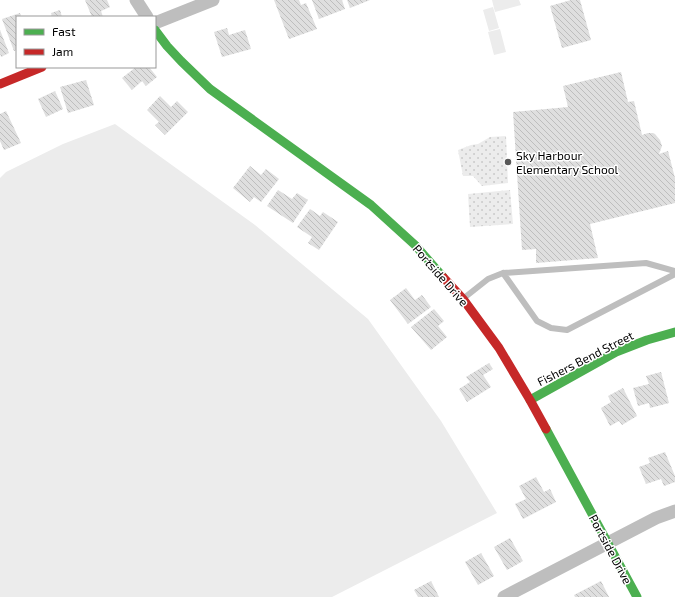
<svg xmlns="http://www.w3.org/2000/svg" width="675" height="597" viewBox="0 0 675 597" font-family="'Exo 2',sans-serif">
	<defs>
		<pattern id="park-dots" width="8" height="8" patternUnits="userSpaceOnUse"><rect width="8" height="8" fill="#ececec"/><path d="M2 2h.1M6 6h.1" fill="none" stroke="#c9c9c9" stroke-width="1.8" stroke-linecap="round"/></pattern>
		<pattern id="building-back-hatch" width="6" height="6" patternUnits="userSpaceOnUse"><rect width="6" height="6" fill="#dfdfdf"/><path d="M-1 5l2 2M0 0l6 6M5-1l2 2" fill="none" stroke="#bebebe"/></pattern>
	</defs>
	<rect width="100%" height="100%" fill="#fff"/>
	<path fill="#ececec" d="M492,0H519L521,5L495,12Z
		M493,7L499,28L489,31L483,10Z
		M500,29L506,52L494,55L488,32Z
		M115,124L255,225L368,319L441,421L497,513L332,597H0V178L6,172L63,144Z"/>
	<path fill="url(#park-dots)" d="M506,136L508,183L482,186L473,176H463L458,150L471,145L478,144L490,137Z
		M510,190L513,224L470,227L468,194Z"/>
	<path fill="url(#building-back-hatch)" d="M85,0H107L110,7L101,11L103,17H92Z
		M274,0H299L301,5L306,3L317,29L289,39Z
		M312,0H342L345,9L319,19Z
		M347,0H370L350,8Z
		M571,0H580L591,40L562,48L550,6Z
		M60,10L62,17H52L51,13Z
		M20,13L21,17H17V50L14,51L2,19Z
		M227,28L229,35L245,30L251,49L222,57L214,32Z
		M0,30L9,53L1,57L0,53Z
		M136,67H149L157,77L146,86L142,81L132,90L122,78Z
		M621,72L628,102L634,101L642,135L648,133H653L655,134L660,140L662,146L659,154L668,151L675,178V203L590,224L598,258L536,263V249L522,250L513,112L568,107L563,86Z
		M86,80L94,105L68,113L60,87Z
		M55,91L63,109L46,117L38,99Z
		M160,96L171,107L177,101L188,112L165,135L155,125L159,122L147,110Z
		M6,111L21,143L4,150L0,141V114Z
		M250,166L261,175L266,169L279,179L261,202L254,197L250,202L233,188Z
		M278,190L292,199L297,193L308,200L293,223L267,206Z
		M310,209L320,216L323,212L338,222L319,250L308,243L312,237L297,227Z
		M406,288L415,300L422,295L431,307L408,324L390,300Z
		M434,309L444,321L438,326L447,337L431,350L411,327Z
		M489,363L493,369L483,375L491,387L467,402L459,389L470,382L466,377Z
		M661,372L669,403L650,408L649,403L638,406L633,388L649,384L646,376Z
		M623,388L637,416L622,425L619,421L610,426L601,408L611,402L608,396Z
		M665,452L675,476V482L664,486L661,479L646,484L639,467L650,463L648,458Z
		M536,477L544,492L550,489L556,502L523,519L515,504L526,499L519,486Z
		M510,538L523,561L507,570L494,547Z
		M481,553L494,576L478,585L465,562Z
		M431,581L439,597H418L414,590Z
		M601,581L609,597H575L574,595Z"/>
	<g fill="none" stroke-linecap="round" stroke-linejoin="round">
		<path stroke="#bebebe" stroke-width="6" d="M503,273L537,321L551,328L567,330L675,274
			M464,298L488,279L503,273L646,263L675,271"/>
		<path stroke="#bebebe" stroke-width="13" d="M136,0L147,17
			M155,23L213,0
			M504,597L656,518L675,511"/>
		<path stroke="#4caf50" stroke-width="9" d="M155,30L167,46L181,61L210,89L371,205L415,245L443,277
			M530,400L616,352L647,340L675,332
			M546,429L637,597"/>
		<path stroke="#c62828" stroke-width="9" d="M0,84L42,67
			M443,277L463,299L499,348L530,400L546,429"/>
	</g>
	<circle fill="#595959" stroke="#fff" stroke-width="1.5" cx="508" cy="162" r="4"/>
	<g text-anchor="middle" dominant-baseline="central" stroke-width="3" stroke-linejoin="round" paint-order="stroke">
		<g font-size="12" fill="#000" stroke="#fff" text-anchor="start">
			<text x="516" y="155">Sky Harbour<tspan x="516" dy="14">Elementary School</tspan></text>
		</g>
		<g font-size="12" fill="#000" stroke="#fff">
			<text transform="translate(441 275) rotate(49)">Portside Drive</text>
			<text transform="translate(585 358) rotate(-27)">Fishers Bend Street</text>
			<text transform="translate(611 549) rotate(62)">Portside Drive</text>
		</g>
	</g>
	<rect x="16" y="16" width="140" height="52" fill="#ffffff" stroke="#999999"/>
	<rect x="24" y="29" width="20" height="6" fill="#4caf50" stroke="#999999"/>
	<text x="52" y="36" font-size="12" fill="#000000">Fast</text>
	<rect x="24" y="49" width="20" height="6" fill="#c62828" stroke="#999999"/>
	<text x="52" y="56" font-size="12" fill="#000000">Jam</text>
</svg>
